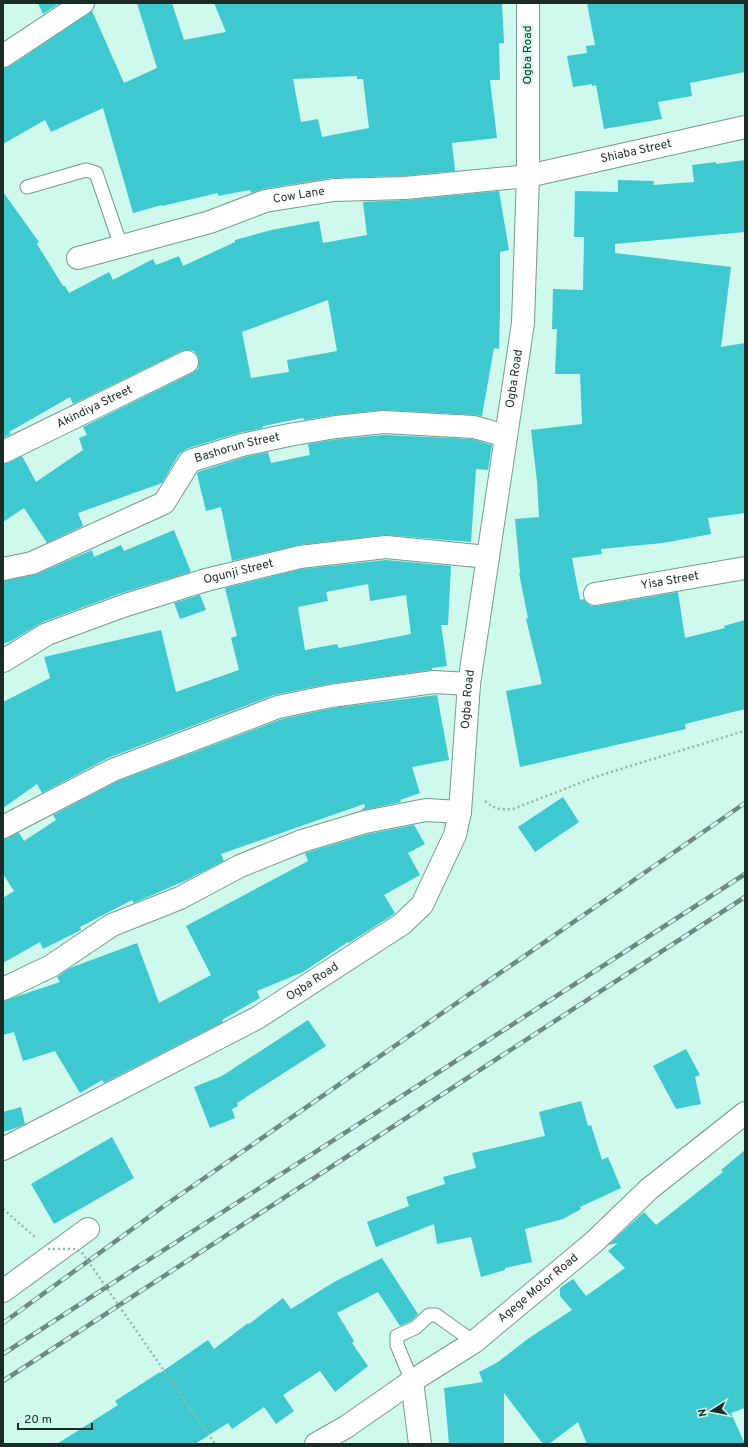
<svg xmlns="http://www.w3.org/2000/svg" width="748" height="1447" viewBox="0 0 748 1447" font-family="Overpass,sans-serif">
	<rect width="100%" height="100%" fill="#cef9ec"/>
	<path fill="#3ec9d0" fill-rule="evenodd" d="M38,3H60L43,14Z
		M137,3H172L184,40L226,32L214,3H502L504,43H499L500,80H490L497,138L452,143L455,171L404,176L332,178L263,189L251,193L250,190L218,196V193L162,206V205L133,213L103,108L51,132L45,120L3,144V68L10,66L92,11L124,83L157,68ZM357,76V79H363L369,128L322,137L318,119L301,122L293,79Z
		M587,3H745V72L690,83L692,96L658,102L662,119L604,129L596,85L592,86V84L573,87L567,56L587,53L586,46L595,45Z
		M745,160V232L615,244V253L731,267L721,347L745,343V513L708,518L711,534L663,543L601,549L602,554L572,558L580,600L584,599L586,602L591,606H597L678,592L685,638L725,628L724,626L745,620V709L685,724L686,729L520,767L506,691L542,684L526,619L528,618L519,573H520L515,519L539,517L537,481L531,430L582,424L580,374H555L557,329H552L553,289L583,290L584,237H574L575,191L618,192V180L654,181L653,185L694,182L692,165L716,162V164Z
		M499,191L509,250L500,252V312L499,349L494,348L482,416L475,415L383,410L335,415L304,420L303,418L263,426V428L238,433L186,449L179,454L162,483L78,513L83,526L47,543L24,508L3,522V464L8,463L22,456L36,482L83,450L79,438L87,435L83,427L192,373L198,369L199,362L198,356L194,351L187,350L182,351L73,404L70,397L9,432L11,434L3,438V192L39,242L37,244L63,286H65L69,293L109,272L113,280L153,259L156,265L179,256L183,266L235,242V240L271,230L319,221L323,243L367,235L363,202L406,200ZM328,300L337,351L287,360L289,372L251,378L242,332Z
		M384,435L472,439L492,445L488,470L476,469L471,542L385,535L299,545L232,561L221,507L206,511L197,474L198,472L245,457L268,452L271,463L310,455L308,444L338,439Z
		M174,530L191,572L119,594L43,622L11,641L3,644V581L37,574L92,550L94,557L121,545L124,551Z
		M386,560L451,566L448,625H441L447,666L432,668V670L329,684L274,695L108,758L42,793L37,784L3,808V702L50,678L44,657L161,630L176,692L239,670L231,638L237,636L225,588L302,569ZM368,584L370,601L406,595L411,634L339,648L337,644L305,650L298,607L328,601L326,592Z
		M200,595L206,610L180,619L174,603Z
		M437,695L449,760L412,767L420,793L400,800L401,802L360,811L365,807L364,804L221,854L224,861L187,880L134,903L132,900L80,927L81,930L43,949L40,942L3,963V898L14,891L3,874V839L19,833L24,841L56,820L53,815L118,781L282,719L333,708Z
		M563,797L579,822L535,852L518,827Z
		M414,825L425,844L408,853L420,875L384,895L395,913L394,914L349,943L348,942L303,972L257,991L260,998L222,1020L223,1022L104,1083L102,1080L80,1093L55,1051L23,1061L14,1032L3,1035V1001L60,982L57,977L70,968L137,943L159,1003L211,975L186,926L308,861L305,853L368,834Z
		M308,1020L326,1046L237,1103L238,1106L232,1109L235,1118L210,1128L194,1087L222,1076Z
		M686,1049L700,1075L695,1077L701,1104L676,1109L653,1066Z
		M581,1101L588,1126L591,1125L602,1160L608,1157L621,1188L580,1207L581,1209L563,1219L525,1229L532,1262L505,1268V1270L481,1277L471,1237L437,1244L434,1224L376,1247L367,1222L409,1206L406,1197L445,1184L443,1177L476,1168L472,1153L545,1136L539,1112Z
		M21,1107L25,1124L16,1128L3,1132V1112Z
		M112,1137L134,1178L54,1224L31,1184Z
		M745,1150V1408L731,1413L745,1444H587L578,1422L549,1444H543L504,1393V1444H449L444,1388L483,1382L479,1372L498,1362L529,1338L572,1310L560,1296V1288L573,1279L586,1296L625,1268L608,1251L618,1243L608,1245L644,1212L656,1225L723,1172L721,1170Z
		M382,1258L418,1314L411,1321L400,1326L378,1292L337,1313L354,1341L352,1343L368,1366L335,1392L320,1371L283,1395L294,1411L276,1424L264,1407L232,1429L228,1423L195,1444H57L118,1405L115,1401L160,1372V1373L208,1340L214,1349L248,1323L249,1324L283,1298L291,1309L334,1282Z"/>
	<g fill="none" stroke-linecap="round" stroke-linejoin="round">
		<defs>
			<path id="service" d="M27,187L86,170L96,173L121,246
				M412,1381L397,1345V1336L415,1328L429,1315H436L474,1342"/>
			<g id="minor">
				<path d="M3,56L83,3"/>
				<path id="s1" d="M78,258L210,222L265,201L334,190L405,188L528,176L745,127"/>
				<path id="s2" d="M3,452L187,362"/>
				<path id="s3" d="M3,569L32,563L164,503L190,461L242,445L289,435L336,427L384,422L474,427L506,436"/>
				<path id="s4" d="M595,594L745,568"/>
				<path id="s5" d="M3,661L47,634L123,606L206,580L300,557L386,547L488,557"/>
				<path d="M3,827L113,770L278,707L331,696L434,682L469,684"/>
				<path d="M3,989L51,966L112,925L180,898L240,866L302,841L365,822L426,810L460,812"/>
				<path d="M3,1291L88,1229"/>
			</g>
			<g id="secondary">
				<path id="s6" d="M3,1149L257,1018L402,924L422,905L455,835L460,812L469,684L523,323L528,176V3"/>
				<path d="M412,1381L420,1444"/>
				<path id="s7" d="M316,1444L346,1427L412,1381L474,1342L594,1242L649,1189L745,1113"/>
			</g>
		</defs>
		<use href="#service" stroke="#739b8f" stroke-width="15"/>
		<use href="#minor" stroke="#739b8f" stroke-width="24"/>
		<use href="#secondary" stroke="#739b8f" stroke-width="24"/>
		<path stroke="#94b7ad" stroke-width="2.5" stroke-dasharray="2 3" stroke-linecap="butt" d="M485,801C494,809 501,810 513,809L598,776L744,731
			M3,1209L36,1238"/>
		<use href="#service" stroke="#fff" stroke-width="13"/>
		<use href="#minor" stroke="#fff" stroke-width="22"/>
		<use href="#secondary" stroke="#fff" stroke-width="22"/>
		<defs>
			<path id="rail" d="M3,1323L164,1206L745,803
				M3,1354L745,874
				M3,1381L745,897"/>
		</defs>
		<use href="#rail" stroke="#6d8a81" stroke-width="4.5"/>
		<use href="#rail" stroke="#cef9ec" stroke-width="3" stroke-dasharray="9" stroke-linecap="butt"/>
		<path stroke="#94b7ad" stroke-width="2.5" stroke-dasharray="2 3" stroke-linecap="butt" d="M48,1249H75L81,1251L215,1444"/>
	</g>
	<g text-anchor="middle" dominant-baseline="central" stroke-width="4" stroke-linejoin="round" paint-order="stroke">
		<g font-size="12" fill="#1b2c27" stroke="#cef9ec">
			<text transform="translate(528 55) rotate(-90)">Ogba Road</text>
			<text stroke="none"><textPath href="#s1" startOffset="571">Shiaba Street</textPath></text>
			<text stroke="none"><textPath href="#s1" startOffset="230">Cow Lane</textPath></text>
			<text stroke="none"><textPath href="#s6" startOffset="1024">Ogba Road</textPath></text>
			<text stroke="none"><textPath href="#s2" startOffset="102">Akindiya Street</textPath></text>
			<text stroke="none"><textPath href="#s3" startOffset="273">Bashorun Street</textPath></text>
			<text stroke="none"><textPath href="#s5" startOffset="253">Ogunji Street</textPath></text>
			<text stroke="none"><textPath href="#s4" startOffset="76">Yisa Street</textPath></text>
			<text stroke="none"><textPath href="#s6" startOffset="700">Ogba Road</textPath></text>
			<text stroke="none"><textPath href="#s6" startOffset="352">Ogba Road</textPath></text>
			<text stroke="none"><textPath href="#s7" startOffset="272">Agege Motor Road</textPath></text>
		</g>
	</g>
	<rect width="748" height="1447" fill="none" stroke="#1b2c27" stroke-width="8"/>
	<g transform="translate(712 1411) rotate(259)" stroke="#cef9ec" stroke-width="3" paint-order="stroke">
	<path d="M0-3L7 15L0 10L-7 15Z" fill="#1b2c27"/>
	<text y="-6" font-size="11" font-weight="bold" text-anchor="middle" fill="#1b2c27">N</text>
	</g>
	<path d="M18 1423v6h74v-6" fill="none" stroke="#1b2c27" stroke-width="2"/>
	<text x="24" y="1423" font-size="12" fill="#1b2c27" stroke="#cef9ec" stroke-width="3" paint-order="stroke">20 m</text>
</svg>
